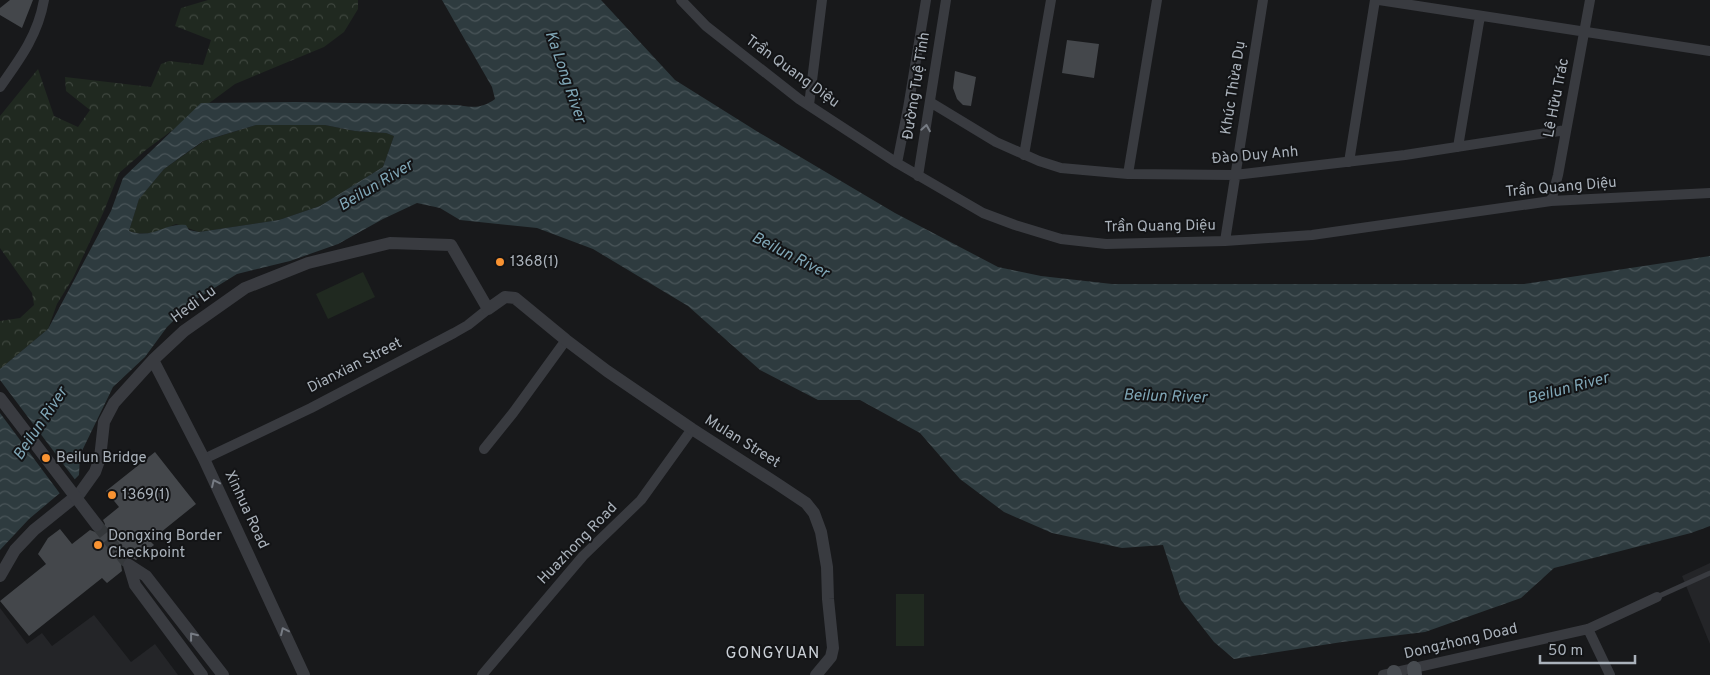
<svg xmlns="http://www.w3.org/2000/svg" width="1710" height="675" viewBox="0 0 1710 675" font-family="Overpass,sans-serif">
	<defs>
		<pattern id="forest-crowns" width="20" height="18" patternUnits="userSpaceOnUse" patternTransform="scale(1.25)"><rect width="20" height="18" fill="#202920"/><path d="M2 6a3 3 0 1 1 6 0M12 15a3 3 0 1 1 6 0" fill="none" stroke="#3e463e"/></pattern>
		<pattern id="water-waves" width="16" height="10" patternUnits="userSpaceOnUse" patternTransform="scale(1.25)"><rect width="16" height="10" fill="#2e3b3f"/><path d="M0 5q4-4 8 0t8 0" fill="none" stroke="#4a5559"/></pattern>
	</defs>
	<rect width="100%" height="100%" fill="#18191b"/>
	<path fill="#242528" d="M1710,563V644L1682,576Z
		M0,608L27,644L42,633L52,646L94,615L131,662L155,644L178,675H0Z"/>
	<path fill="url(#forest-crowns)" d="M208,0H358V9L344,32L324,47L235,84L147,149L119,173L104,211L73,278L57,304L48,329L0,369V321L20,318L34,305L32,293L0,248V116L38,69L54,116L78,127L90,110L66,91L65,77L151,87L161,64L169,61L203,65L211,40L175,26L181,8Z
		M256,125H325L355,131L386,133L394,136L383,167L320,206L279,220L199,232L176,224C160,231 146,237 129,231L139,199L164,169L204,141Z"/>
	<path fill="#202920" d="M363,272L375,297L328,319L316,294Z
		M896,594H924V646H896Z"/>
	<path fill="url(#water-waves)" fill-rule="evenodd" d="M442,0H601L675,80L758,132L895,213L998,267L1041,276L1112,284H1524L1710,256V526L1691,533L1554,568L1521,598L1425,632L1342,642L1234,659L1214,642L1181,600L1163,545L1122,548L1052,533L1004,512L960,479L920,433L860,400H818L760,370L688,306L593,249L537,228L460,220L440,208L417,203L383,219L338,244L290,261L237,274L195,300L167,327L145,357L113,387L80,455L79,475L67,487L29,519L0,550V369L48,329L111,211L123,178L201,103L295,102L458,105C473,108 483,108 495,99L492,87ZM256,125H325L355,131L386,133L394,136L383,167L320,206L279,220L199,232L189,230L186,225C164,222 154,240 129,231L139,199L164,169L203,141Z"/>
	<path fill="#18191b" d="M0,380L76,481L61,495L0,413Z"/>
	<path fill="#44474b" d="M10,0H33L22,28L0,15V8Z
		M1067,40L1099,44L1094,78L1062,73Z
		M955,71L976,77L971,106L963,105L957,99L953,88Z
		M155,452L196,504L150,541L154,545L136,560L130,557L123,559L121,564L122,571L107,583L102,578L29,636L0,601L46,564L38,554L48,538L60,529L72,544L90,530L98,533L102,531L105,524L103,520L119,507L106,491Z"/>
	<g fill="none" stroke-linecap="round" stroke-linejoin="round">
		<path stroke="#35383b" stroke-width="12" stroke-dasharray="12 6" stroke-linecap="butt" d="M97,525L129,565"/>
		<path stroke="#393b40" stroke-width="5" d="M1657,597L1710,573"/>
		<path stroke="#393b40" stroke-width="10" d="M681,0L706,26L799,99L897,163L983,213L1015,225L1061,239L1106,244L1225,241L1312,235L1551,201L1710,193
			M1379,0L1710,51
			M0,87C20,59 38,35 44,0
			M930,102L996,142L1039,161L1061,168L1128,174L1235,175L1405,155L1566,130
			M809,105L822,0
			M1458,147L1480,16
			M1024,155L1051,0
			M1349,162L1375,0
			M897,163L908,108L926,0
			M1128,174L1157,0
			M918,176L946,0
			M1551,201L1558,175L1590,0
			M1225,241L1263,0
			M484,449L513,413L566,340
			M204,459L311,408L454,333L468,325L488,309
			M1588,629L1610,675
			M482,675L583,556L641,500L692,429
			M1383,675L1588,629L1657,597"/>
		<path stroke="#393b40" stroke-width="12" d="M153,360L204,459L304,675
			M129,565L146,576L223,675
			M129,565L135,585L202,675
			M0,576L15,550L34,530L80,493L95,472L100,458L104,422L114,403L153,360L184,331L245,288L308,263L390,243L451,245L488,309L505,297L515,298L566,340L607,371L692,429L776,483L806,503L814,513L821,532L827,567L828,599L833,648L831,657L816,675"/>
		<path stroke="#474b50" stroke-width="14" d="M1414,668L1415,675
			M1394,672L1395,675"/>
		<path stroke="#393b40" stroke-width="12" d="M0,398L97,525"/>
	</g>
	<defs><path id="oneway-chevron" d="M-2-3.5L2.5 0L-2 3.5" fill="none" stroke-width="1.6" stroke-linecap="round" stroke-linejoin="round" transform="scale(1.25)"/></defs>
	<g stroke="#777c84">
		<use href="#oneway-chevron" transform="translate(926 128) rotate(-81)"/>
		<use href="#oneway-chevron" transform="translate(215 483) rotate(-115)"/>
		<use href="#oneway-chevron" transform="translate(284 631) rotate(-115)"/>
		<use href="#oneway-chevron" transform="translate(193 636) rotate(-128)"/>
	</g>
	<g fill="#f99332" stroke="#131416" stroke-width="2">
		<circle cx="500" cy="262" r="5"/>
		<circle cx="46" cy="458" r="5"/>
		<circle cx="112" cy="495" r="5"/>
		<circle cx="98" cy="545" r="5"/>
	</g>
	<g text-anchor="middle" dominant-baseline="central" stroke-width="4" stroke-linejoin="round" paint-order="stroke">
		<g font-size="15" fill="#aab2bb" stroke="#131416">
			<text transform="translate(792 72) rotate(36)">Trần Quang Diệu</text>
			<text transform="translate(917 86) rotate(-81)">Đường Tuệ Tĩnh</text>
			<text transform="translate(1234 88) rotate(-81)">Khúc Thừa Dụ</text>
			<text transform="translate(1557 98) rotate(-79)">Lê Hữu Trác</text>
			<text transform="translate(1255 156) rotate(-5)">Đào Duy Anh</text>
			<text transform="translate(1561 188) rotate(-5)">Trần Quang Diệu</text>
			<text transform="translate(1160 227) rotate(-1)">Trần Quang Diệu</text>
			<text transform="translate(194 305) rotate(-36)">Hedi Lu</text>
			<text transform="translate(355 366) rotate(-27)">Dianxian Street</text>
			<text transform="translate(742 442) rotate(32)">Mulan Street</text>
			<text transform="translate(246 510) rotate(65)">Xinhua Road</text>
			<text transform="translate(578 544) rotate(-46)">Huazhong Road</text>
			<text transform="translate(1461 642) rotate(-13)">Dongzhong Doad</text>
		</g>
		<g font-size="15" fill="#aab2bb" stroke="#131416" text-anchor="start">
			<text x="510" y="262">1368(1)</text>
			<text x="56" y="458">Beilun Bridge</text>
			<text x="122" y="495">1369(1)</text>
			<text x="108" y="536">Dongxing Border<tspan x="108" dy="17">Checkpoint</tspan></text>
		</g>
		<g font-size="16" font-style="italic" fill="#80a7b7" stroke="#131416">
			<text transform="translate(565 77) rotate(71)">Ka Long River</text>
			<text transform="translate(376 186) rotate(-31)">Beilun River</text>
			<text transform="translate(790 256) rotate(27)">Beilun River</text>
			<text transform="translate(1568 389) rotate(-15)">Beilun River</text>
			<text transform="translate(1165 397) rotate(2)">Beilun River</text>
			<text transform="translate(41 424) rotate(-56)">Beilun River</text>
		</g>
		<g font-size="16" letter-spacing="1" fill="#cbd0d7" stroke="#131416">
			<text x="773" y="654">GONGYUAN</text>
		</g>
	</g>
	<path d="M1540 655v8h95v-8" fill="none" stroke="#aab2bb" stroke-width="2.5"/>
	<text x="1548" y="655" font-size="15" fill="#aab2bb" stroke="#131416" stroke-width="4" paint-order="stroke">50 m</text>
</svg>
